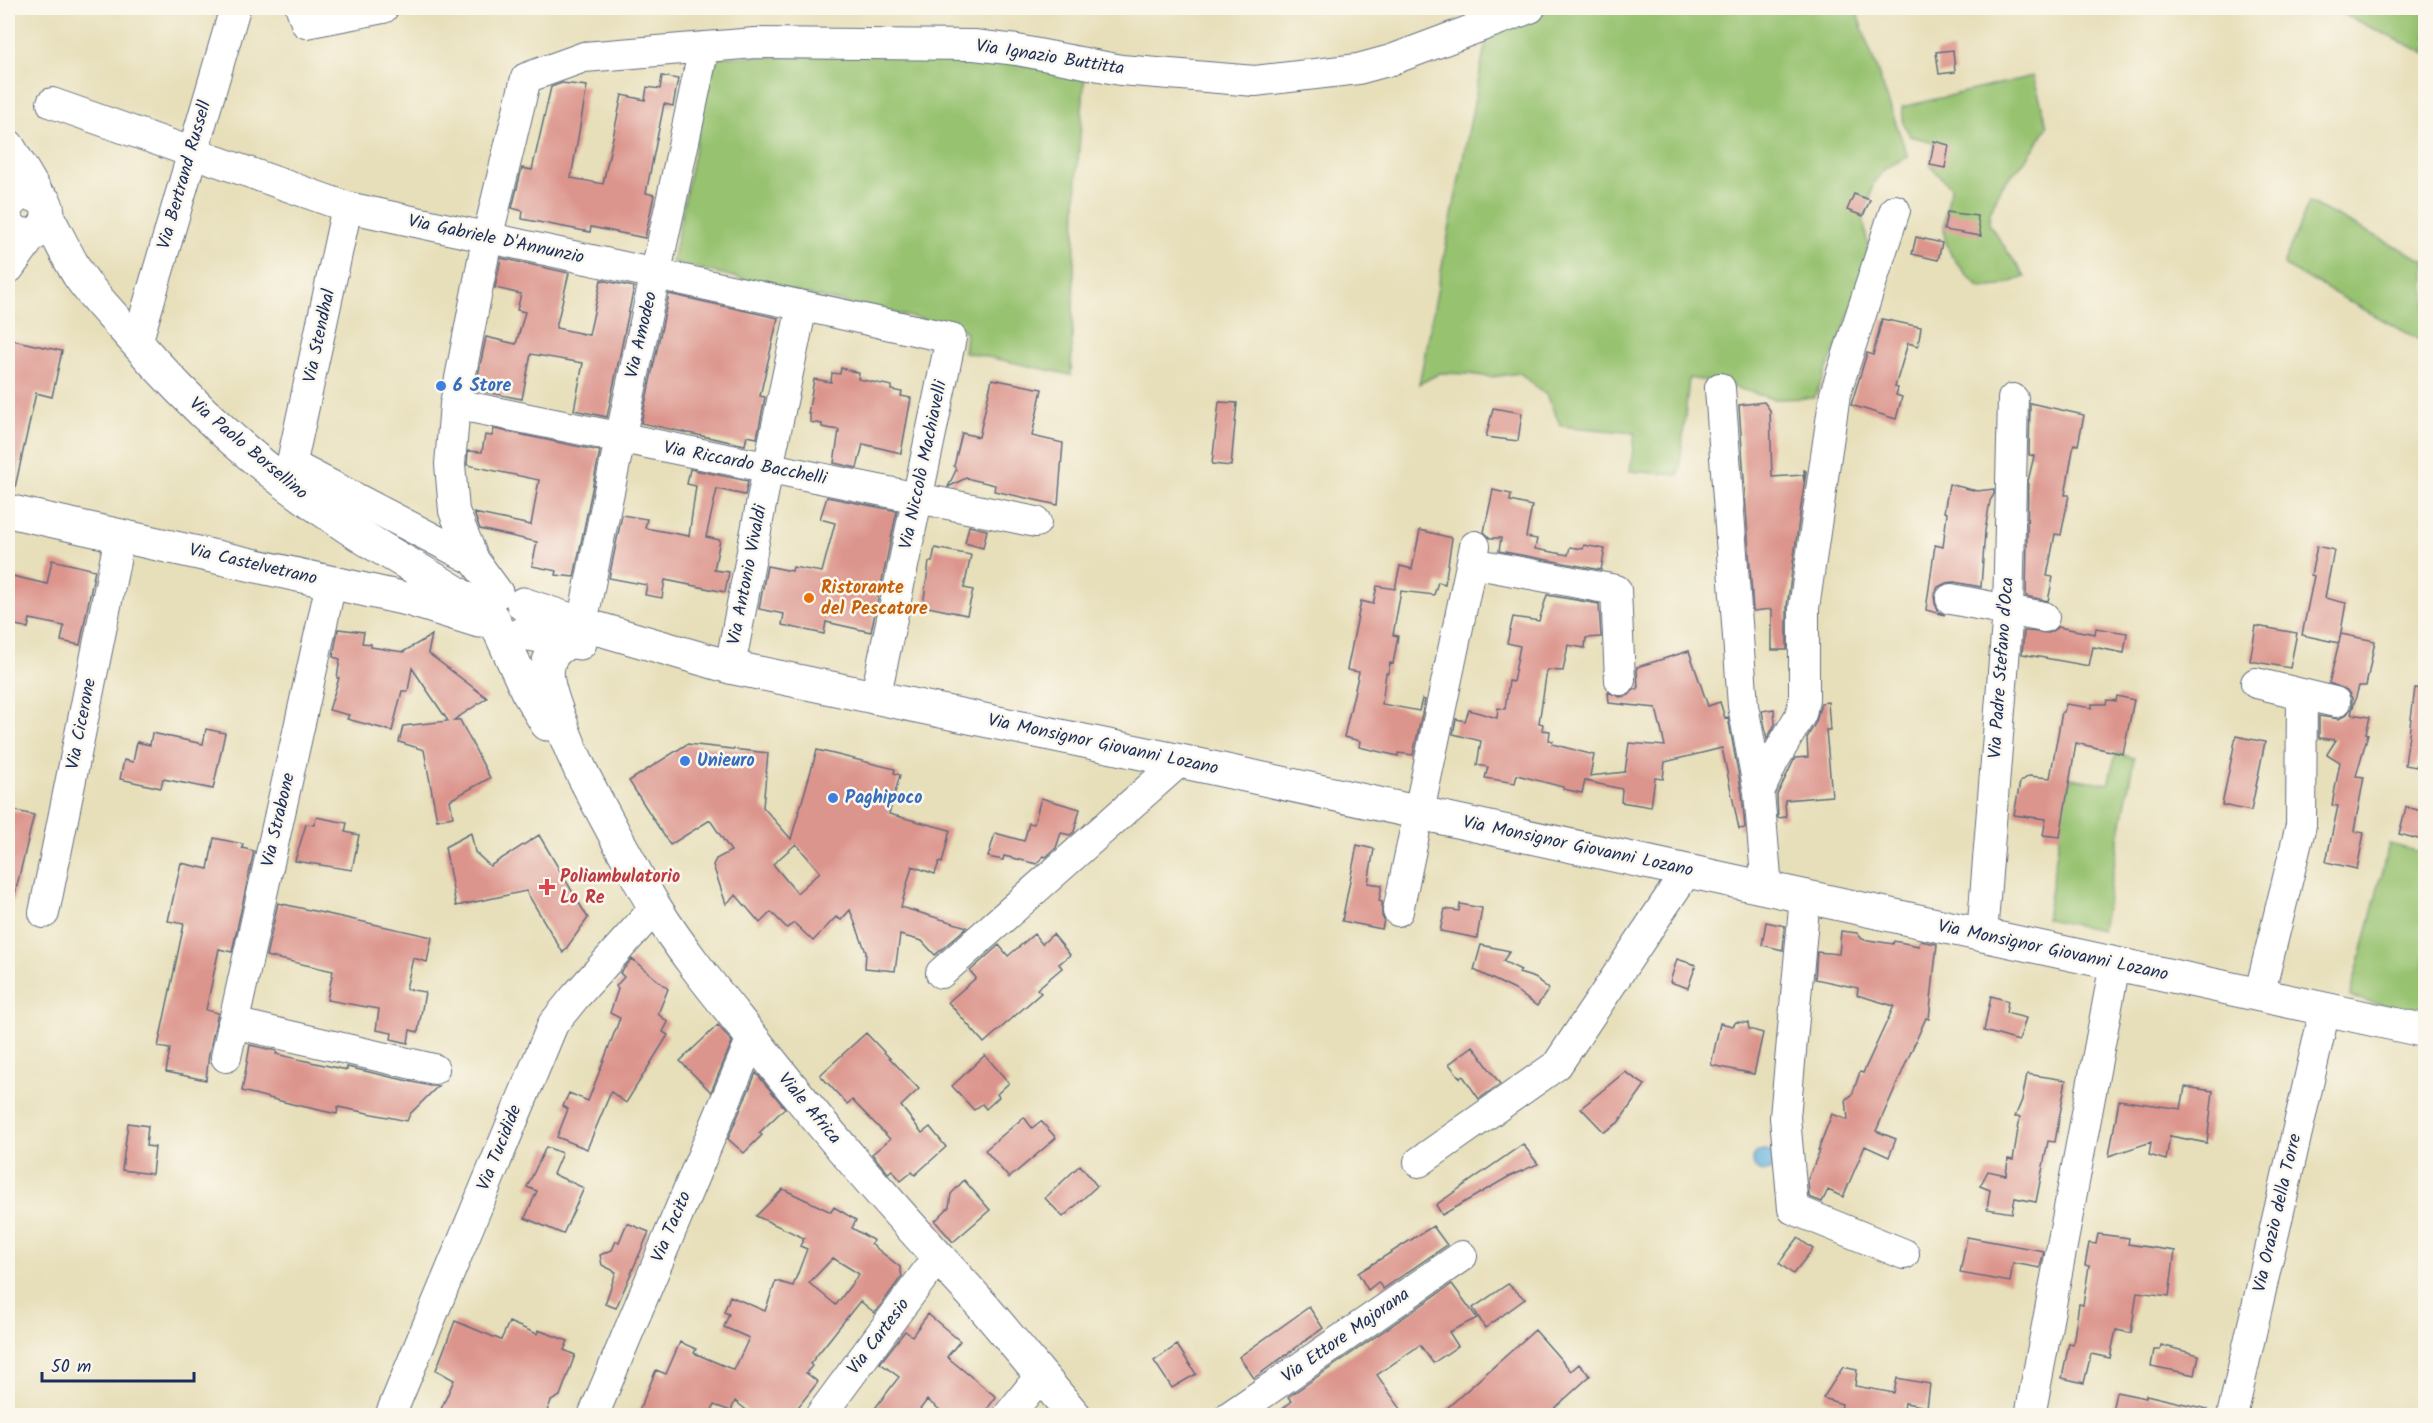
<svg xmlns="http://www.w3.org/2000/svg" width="2433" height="1423" viewBox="0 0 2433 1423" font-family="Kalam,sans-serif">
	<rect width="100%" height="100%" fill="#fbf7ec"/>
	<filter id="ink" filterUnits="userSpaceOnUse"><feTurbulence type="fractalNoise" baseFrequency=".0167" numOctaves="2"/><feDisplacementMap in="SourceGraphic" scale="12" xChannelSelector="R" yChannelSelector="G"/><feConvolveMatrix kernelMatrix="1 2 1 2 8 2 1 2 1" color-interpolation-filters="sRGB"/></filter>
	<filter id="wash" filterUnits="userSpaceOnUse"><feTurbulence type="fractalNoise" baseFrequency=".008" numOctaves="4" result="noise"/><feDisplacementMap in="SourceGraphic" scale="24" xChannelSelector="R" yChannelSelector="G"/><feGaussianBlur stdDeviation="1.35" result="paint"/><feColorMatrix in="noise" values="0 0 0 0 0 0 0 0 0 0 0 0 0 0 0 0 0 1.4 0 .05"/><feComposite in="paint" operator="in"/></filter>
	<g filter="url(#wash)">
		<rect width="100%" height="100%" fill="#e7dfba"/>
		<path fill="#97c26f" stroke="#597866" stroke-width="1.5" d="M1555,8H1855L1908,157L1887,167L1873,183L1870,200L1863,216L1869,255L1841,337L1814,398L1773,399L1724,384L1689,378L1679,475L1630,471L1635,433L1561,426L1546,395L1520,373L1491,377L1469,374L1440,373L1419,384L1488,31Z
			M2330,8L2425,9V53Z
			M944,53L1085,74L1077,173L1071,375L964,352L966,332L958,327L800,293L672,262L710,73L719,57Z
			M2033,76L2048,126L2027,159L2001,186L1990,213L1989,224L2025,277L2001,286L1980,288C1965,273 1943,252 1944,229C1944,215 1949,201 1951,187L1930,166L1934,142L1910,136L1904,124L1902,107Z
			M2309,202L2425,261V343L2283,265Z
			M2116,753L2134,758L2102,930L2046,919L2067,790L2072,778L2108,784Z
			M2389,844L2425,853V1015L2350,997Z"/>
		<path fill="#66b3df" stroke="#40719e" stroke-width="1.5" d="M1753 1161a11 11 0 1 1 22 0a11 11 0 1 1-22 0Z"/>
		<g id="blocks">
			<path fill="#dc958d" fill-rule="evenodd" d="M1953,50L1955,72L1939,74L1936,52Z
				M662,76L678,79L673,106L664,104L646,193L654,195L645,238L591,227L590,232L522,219L523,211L512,208L522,168L532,170L551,87L562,83L587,86L571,178L603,184L622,95L645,100L647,87L660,89Z
				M1934,141L1949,145L1945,168L1930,165Z
				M1854,194L1870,200L1863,216L1847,210Z
				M1947,212L1977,216L1981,236L1944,230Z
				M1916,237L1942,243L1938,260L1912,254Z
				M501,258L569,273L556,328L589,335L601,280L634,287L607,417L574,410L583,363L531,354L522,399L475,390L486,337L516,344L525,312L517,310L521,294L495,288Z
				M669,294L778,318L760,396L765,397L757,438L747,436L745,445L641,423Z
				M1882,319L1921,327L1918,346L1908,343L1895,387L1898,388L1896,395L1902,397L1896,419L1851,405L1867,353L1873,355Z
				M8,339L62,351L52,397L36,393L14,492H8Z
				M841,368L859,373L858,379L892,386L891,390L902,392L901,396L911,398L901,453L863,444L857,468L834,463L839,430L822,427V424L810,422V414H808L814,379L831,382L832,373L840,374Z
				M992,379L1042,389L1032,436L1063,443L1058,505L994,491L995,485L966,478L948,487L956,470L954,466L962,433L979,437Z
				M1219,402L1237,403L1231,466L1212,464Z
				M1764,402L1770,410L1772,477L1803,475L1804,482V470L1806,471L1787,606V650H1772V609L1753,611L1739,405Z
				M2030,403L2084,415L2078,445L2074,444L2065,495H2069L2061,535L2055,534L2047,576L2053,577L2048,601L2026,596L2028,481L2034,456L2029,455Z
				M1493,408L1522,413L1518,441L1486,437Z
				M494,429L600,451L574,577L556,575L557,571L532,566L537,542L480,529L474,513L531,525L539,480L467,465L468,451L482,452L485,435L492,436Z
				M690,469L748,481L745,495L717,489L706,537L720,540L714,570L729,572L725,592L665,580L662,598L645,595L647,585L609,578L622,515L647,519L645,528L689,536L696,486L687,484Z
				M1949,484L1977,491L1994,489V494L1990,501L1985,531L1981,587L1954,582L1946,583L1938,587L1934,595L1935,604L1939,612L1945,615L1926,610L1935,545L1943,547L1947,513L1944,512Z
				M1493,490L1511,494L1510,501L1532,506L1526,537L1537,539L1535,549L1568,555L1570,547L1583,549L1584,545L1605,549L1601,570L1499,551L1501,538H1490L1484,532Z
				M827,497L897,511L871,632L826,622L824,634L782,625L784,614L759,609L767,566L792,571L793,567L822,572L835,523L820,519Z
				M969,526L987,530L983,548L965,543Z
				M1420,530L1452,538L1445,584L1438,582L1434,595L1401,591L1393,635L1398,636L1393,664L1390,663L1388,673H1386L1382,704L1419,711L1422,699L1425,700L1413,755L1398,753V756L1359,747L1360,741L1344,737L1359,672L1347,670L1361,601L1373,604L1377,586L1395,589L1400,566L1412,569Z
				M2317,546L2334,550L2325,598L2346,603L2339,643L2302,635L2314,576L2311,575Z
				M935,548L971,555L964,588L973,590L967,615L923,606L929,562H932Z
				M52,560L95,570L80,645L61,641L64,626L30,619L28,628L8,623V575L47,584Z
				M1547,595L1599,604L1601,637L1586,638L1585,648L1568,645L1563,671L1547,670L1539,723L1543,724L1542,730L1550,731L1549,740L1553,741L1552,744L1594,755L1590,776L1625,772L1629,743L1665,746L1656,708L1609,703L1608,692L1620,697L1629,695L1634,689H1638L1637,667L1689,651L1708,706L1720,702L1725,718L1728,717L1742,794L1745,828L1739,829L1722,748L1665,762L1663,779L1655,778L1651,807L1621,802L1622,789L1585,781L1582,793L1563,789V787L1517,775L1515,783L1485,778L1488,767L1477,765L1481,741L1453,734L1456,719L1465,721L1469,710L1497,718L1498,708L1505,709L1509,681L1513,682L1520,646L1507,643L1513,617L1539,621Z
				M2256,626L2297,633L2290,668L2250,661Z
				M2058,627L2095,634L2096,628L2127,633L2124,653L2093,647L2089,666L2022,654L2024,631L2049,633Z
				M338,629L364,632L362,643L371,644V647L403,652L432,635L428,653L487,698L454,720H460L490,778L450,800L453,817L437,820L424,750L399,742L403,726L448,721L412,668L408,691H402L392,731L347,719L349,715L329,710L339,678H337L340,659L333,657Z
				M2341,634L2375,641L2366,686H2359L2351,714L2370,717L2366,733L2368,734L2356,776L2364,777L2354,831L2364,833L2357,869L2326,862L2338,806L2332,805L2340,762L2327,754L2336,740L2319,738V716L2339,719L2347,714L2352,707V698L2347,690L2329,683Z
				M2415,688L2426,689V728L2416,767L2405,765Z
				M2117,696L2134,700L2123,754L2076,743L2060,837L2043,835L2046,819L2014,815L2020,782L2029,776L2050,778L2062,712H2064L2066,704L2092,708V704H2106L2107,700L2116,701Z
				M1828,702L1830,730H1826L1832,796L1785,800L1786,817L1778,818L1777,795L1795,758L1808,757L1807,738L1816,722L1821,703Z
				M1774,709L1775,724L1767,739L1762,711Z
				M206,729L225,733L213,789L163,779L161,788L120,779L124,760L133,762L137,742L150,745L152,733L203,744Z
				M2236,736L2265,742L2251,811L2222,805Z
				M687,744L768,753L763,807L791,839L817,750L895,769L894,773L900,775L889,814L950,830L942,863L939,862L935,874L912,866L901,907L967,927L935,955L922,941L900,935L895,971L865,968L866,952L850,910L841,920L836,917L813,941L794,923L787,928L771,912L760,923L736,895L726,904L713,865L716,859L731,851L710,820L670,845L629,781ZM796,844L820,872L797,893L773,864Z
				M1041,798L1080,809L1074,832L1070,835L1061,833L1056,848L1046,857L1043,856L1037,864L1004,856L1003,860L988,857L995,833L1024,841L1029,823L1034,824Z
				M2406,807L2426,812V841L2399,834Z
				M8,809L34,815L13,902L8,901Z
				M316,817L347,823L345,832L359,835L352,870L295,861L306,824L314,825Z
				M471,833L475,852L490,866L539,835L588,918L563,953L526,891L456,906L445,847Z
				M214,838L243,844L242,848L254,851L232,952L219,949L206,1010L218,1013L209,1053L206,1080L166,1072L170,1049L158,1047L184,924L168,921L181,863L208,869Z
				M1357,845L1374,849L1368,883L1382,885L1379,901L1382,902V916L1384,920L1382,929L1342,921Z
				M278,903L432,937L427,962L413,958L406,989L425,992L418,1032L410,1030L408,1043L391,1039L392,1033L376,1030L379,1009L327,1000L333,971L266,956Z
				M1460,904L1482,908L1477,938L1440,931L1445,909L1459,911Z
				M1766,922L1785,926L1783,950L1762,945Z
				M1841,931L1857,933L1862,939L1893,944L1894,941L1919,946L1920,941L1937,944L1929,1019L1926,1018L1876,1131L1896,1139L1889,1157L1865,1146L1843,1197L1828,1190L1822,1202L1809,1197L1808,1179L1820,1150H1818L1832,1114L1848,1120L1846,1099L1852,1095L1860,1072L1863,1073L1894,1006L1857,995L1858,988L1815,979L1817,952L1839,954Z
				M1034,934L1042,944L1053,934L1070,955L1059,964L1062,968L1037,989L1041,993L984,1043L948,1002L976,978L970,971L999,945L1008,956Z
				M1481,945L1510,951L1503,961L1521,970L1519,973L1535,978L1549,989L1537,1006L1515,990L1474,970Z
				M632,959L668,989L658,1014L668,1022L663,1032L668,1035L626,1103L611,1092L587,1149L557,1137L568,1109L563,1106L569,1093L588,1101L620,1018L610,1013L618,989L616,986L624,977L620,973Z
				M1677,959L1696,965L1688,988L1670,982Z
				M1991,996L2008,1001L2006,1013L2026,1018L2019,1041L1984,1031Z
				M1736,1022L1748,1023L1749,1029L1763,1033L1754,1074L1711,1065L1720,1023L1733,1026Z
				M718,1025L732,1042L711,1092L680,1061Z
				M866,1033L919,1089L901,1106L922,1133L930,1127L946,1147L915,1175L912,1172L901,1181L892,1170L888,1173L872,1154L890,1139L852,1100L847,1104L820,1075Z
				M250,1045L277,1051L276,1054L302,1060L347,1070V1067L430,1086H438L410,1114L407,1121L338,1107L337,1114L292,1104L242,1091Z
				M1473,1046L1500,1084L1479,1099L1463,1076L1460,1078L1449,1064Z
				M985,1055L1009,1083L997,1094L999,1097L986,1109L982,1104L974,1110L952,1086Z
				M1625,1072L1645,1085L1618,1123L1604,1132L1581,1108Z
				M756,1073L785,1108L759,1133L762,1135L744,1153L728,1139Z
				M2027,1074L2066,1080L2055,1142L2048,1141L2036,1202L2015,1198L2012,1213L1987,1209L1990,1190L1980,1186L1988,1171L2006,1175L2008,1159L2013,1160L2020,1117H2015L2022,1100Z
				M2185,1087L2213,1091L2207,1143L2170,1136L2166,1160L2149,1155L2151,1142L2109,1156L2119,1100L2181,1109Z
				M1024,1117L1032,1128L1041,1121L1056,1138L1009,1178L985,1150Z
				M128,1123L148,1126L146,1146L155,1147L152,1174L122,1170Z
				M1523,1144L1538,1164L1510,1176L1442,1215L1436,1205Z
				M546,1147L562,1153L553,1174L584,1188L563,1234L525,1218L537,1191L527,1187Z
				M1080,1165L1097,1186L1063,1217L1045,1198Z
				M964,1180L990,1210L953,1242L935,1221L949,1207L951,1194Z
				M783,1189L831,1212L834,1207L856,1220L852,1228L874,1241L871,1244L900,1267L902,1276L875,1313L860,1301L810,1364L812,1366L806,1373L818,1382L791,1416H754L735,1401L731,1411L714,1405L710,1416H637L656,1370L666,1374L680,1342L696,1349L694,1353L734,1370L749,1338L724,1327L729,1314L724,1312L730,1296L765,1311L776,1281L793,1286L807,1249L800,1246L804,1238L756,1216ZM833,1258L859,1274L836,1305L809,1283Z
				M627,1223L649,1232L616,1308L605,1304L616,1272L602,1265L600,1255L612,1250L616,1241L619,1242Z
				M1433,1226L1447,1245L1383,1289L1378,1282L1368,1290L1358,1273Z
				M2098,1234L2129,1238L2128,1244L2175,1251L2169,1296L2137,1292L2131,1333L2116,1330L2110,1358L2091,1354L2084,1383L2062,1378L2069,1343L2073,1344L2079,1304L2083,1305L2089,1266L2085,1265L2089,1243L2096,1244Z
				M1967,1237L2044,1251L2040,1268L2013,1263L2010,1282L1960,1273Z
				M1798,1238L1813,1249L1793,1274L1779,1263Z
				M1452,1284L1477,1318L1449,1332L1458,1346L1433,1363L1420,1345L1377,1375L1401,1409L1392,1416H1274L1292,1401L1288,1397Z
				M1508,1284L1525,1299L1485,1328L1473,1308Z
				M1309,1307L1323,1328L1254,1378L1239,1357Z
				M928,1314L960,1341L947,1357L996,1397L982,1416H948L927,1400L915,1416H869L899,1377L880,1363L905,1331L912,1336Z
				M455,1321L501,1340L509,1322L537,1334L538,1330L568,1341L564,1350L575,1355L560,1396L551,1401L545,1416H438L454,1380L436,1370Z
				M1535,1330L1571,1371L1579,1364L1590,1376L1546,1416H1438Z
				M1177,1345L1196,1374L1172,1388L1154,1361Z
				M2161,1345L2199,1355L2195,1375L2151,1366L2154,1350H2160Z
				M1843,1367L1857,1370L1855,1386L1894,1393L1897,1378L1930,1384L1927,1407L1905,1403L1903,1416H1840L1842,1404L1823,1398Z
				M2116,1392L2146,1398V1395L2207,1409L2206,1416H2111Z"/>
		</g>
	</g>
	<g filter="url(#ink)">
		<use href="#blocks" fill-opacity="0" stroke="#626d7e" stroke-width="1.5"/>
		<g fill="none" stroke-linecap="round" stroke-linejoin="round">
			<defs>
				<path id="minor" d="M301,8L306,23L383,8
					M52,103L347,207L951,338L875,699
					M137,343L235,8
					M1720,388L1743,706L1759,792L1767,889
					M455,404L1036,522
					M292,465L474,560
					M287,485L347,207
					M1472,563L1616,590L1620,680
					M498,593L474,560L454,511L450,464L455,404L487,239L526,78L584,57L755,43L974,45L1017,50L1121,70L1255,81L1358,69L1391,60L1530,8
					M1951,599L2044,617
					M582,624C620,431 664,239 704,47
					M730,667L768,468L802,306
					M2256,683L2335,702
					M1759,792L1773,762L1801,714L1804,699V608L1835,394L1895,210
					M1805,897L1785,1117L1793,1209L1904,1254
					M1398,911L1475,546
					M44,913L120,536
					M1982,935L2008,610L2013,399
					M941,973L1180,761
					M2259,996L2301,825L2302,694
					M233,1023L434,1069
					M226,1057L331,583
					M1419,1162L1557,1065L1687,871
					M390,1416L553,1024L575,997L655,908
					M593,1416L752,1038
					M820,1416L937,1258
					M1008,1416L1041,1375
					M1230,1416L1462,1256
					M2030,1416L2115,964
					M2232,1416L2325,1010"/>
				<path id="major" d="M8,146L37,195
					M8,205C17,191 32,190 45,202C58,229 24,248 8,224
					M48,218C58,236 67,256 78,274C92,295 111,314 128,333C194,410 264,472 349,528C396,560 450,583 494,620
					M8,267L31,235
					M8,511L411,600L479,621
					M523,604L582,624L730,667L1180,761L2426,1031
					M500,632L527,691L547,724
					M523,633L580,643
					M572,641C531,656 551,694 561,723C575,765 598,802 618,841C631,863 642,887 656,909C680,948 710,985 739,1021C810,1113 886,1201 965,1286C1003,1328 1038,1373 1075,1416"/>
			</defs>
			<use href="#minor" stroke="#626d7e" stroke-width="32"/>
			<use href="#major" stroke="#626d7e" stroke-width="35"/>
			<use href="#minor" stroke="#fff" stroke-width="30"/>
			<use href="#major" stroke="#fff" stroke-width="33"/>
		</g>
	</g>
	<g fill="#3f7fe0" stroke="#fbf7ec" stroke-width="2">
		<circle cx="441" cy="386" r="6"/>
		<circle cx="685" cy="761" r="6"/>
		<circle cx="833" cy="798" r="6"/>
	</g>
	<circle fill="#e8710a" stroke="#fbf7ec" stroke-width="2" cx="809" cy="598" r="6"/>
	<path fill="#e0444e" stroke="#fbf7ec" stroke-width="2" d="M544 878h6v6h6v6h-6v6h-6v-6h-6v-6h6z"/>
	<g text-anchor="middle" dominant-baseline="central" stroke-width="5" stroke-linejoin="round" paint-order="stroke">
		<g font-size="18" fill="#1b2f5e" stroke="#fbf7ec">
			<text transform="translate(1050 58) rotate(9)">Via Ignazio Buttitta</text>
			<text transform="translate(185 175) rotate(-74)">Via Bertrand Russell</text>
			<text transform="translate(496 240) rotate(12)">Via Gabriele D'Annunzio</text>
			<text transform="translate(642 335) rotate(-77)">Via Amodeo</text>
			<text transform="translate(320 336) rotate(-78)">Via Stendhal</text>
			<text transform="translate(248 449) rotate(40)">Via Paolo Borsellino</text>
			<text transform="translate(745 464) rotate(11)">Via Riccardo Bacchelli</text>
			<text transform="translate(924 465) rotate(-78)">Via Niccolò Machiavelli</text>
			<text transform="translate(253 565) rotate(13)">Via Castelvetrano</text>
			<text transform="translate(748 575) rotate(-79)">Via Antonio Vivaldi</text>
			<text transform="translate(2002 668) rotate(-86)">Via Padre Stefano d'Oca</text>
			<text transform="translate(82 724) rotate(-79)">Via Cicerone</text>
			<text transform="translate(1103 745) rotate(12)">Via Monsignor Giovanni Lozano</text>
			<text transform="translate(279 820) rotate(-77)">Via Strabone</text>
			<text transform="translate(1578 847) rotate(12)">Via Monsignor Giovanni Lozano</text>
			<text transform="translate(2053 951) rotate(12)">Via Monsignor Giovanni Lozano</text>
			<text transform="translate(809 1109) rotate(50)">Viale Africa</text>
			<text transform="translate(500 1148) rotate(-68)">Via Tucidide</text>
			<text transform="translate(2278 1213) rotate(-77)">Via Orazio della Torre</text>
			<text transform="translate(672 1227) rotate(-67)">Via Tacito</text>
			<text transform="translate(1346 1336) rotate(-35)">Via Ettore Majorana</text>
			<text transform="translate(879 1337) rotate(-53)">Via Cartesio</text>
		</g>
		<g font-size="18" font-weight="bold" fill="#366cbe" stroke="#fbf7ec" text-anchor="start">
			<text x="453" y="386">6 Store</text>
			<text x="697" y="761">Unieuro</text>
			<text x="845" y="798">Paghipoco</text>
		</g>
		<g font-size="18" font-weight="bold" fill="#c56008" stroke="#fbf7ec" text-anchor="start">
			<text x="821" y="588">Ristorante<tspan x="821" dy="21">del Pescatore</tspan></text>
		</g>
		<g font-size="18" font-weight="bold" fill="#be3a42" stroke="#fbf7ec" text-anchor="start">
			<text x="560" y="877">Poliambulatorio<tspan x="560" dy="21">Lo Re</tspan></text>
		</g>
	</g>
	<rect width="2433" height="1423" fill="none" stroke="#fbf7ec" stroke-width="30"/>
	<path d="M42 1372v9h152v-9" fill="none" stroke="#1b2f5e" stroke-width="3"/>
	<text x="51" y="1372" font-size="18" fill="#1b2f5e" stroke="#fbf7ec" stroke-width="4.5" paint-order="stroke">50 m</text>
</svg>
